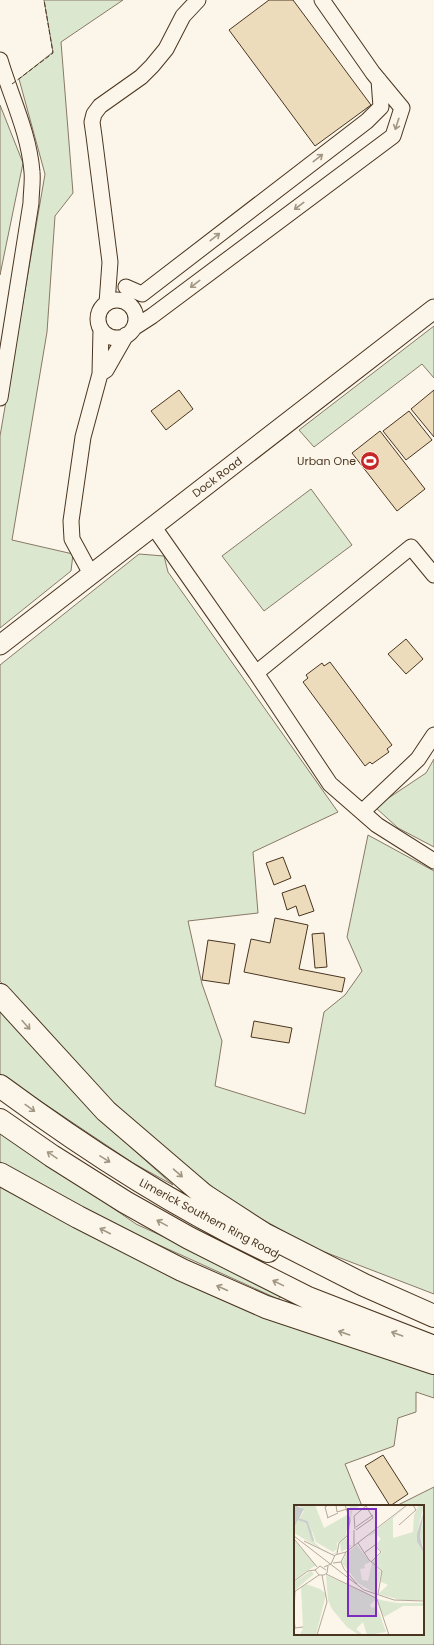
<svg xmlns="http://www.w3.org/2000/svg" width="434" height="1645" viewBox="0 0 434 1645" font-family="Poppins,sans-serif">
	<rect width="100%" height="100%" fill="#fbf6e9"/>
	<path fill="#dce7d0" stroke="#887966" d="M44,0H123L61,42L73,193L55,216L47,332L12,540L73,554L71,571L0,628V436L45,174L19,79L53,52Z
		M0,105L23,163L0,275Z
		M434,326V378L422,364L314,447L299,430Z
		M311,489L352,545L264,611L222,556Z
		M139,554L164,556L168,572L338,812L253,852L258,913L188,921L202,984L222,1041L215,1086L305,1114L324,1012L345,995L362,971L347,937L368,835L434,871V1294L309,1246L229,1200L156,1142L68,1060L0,981V665Z
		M434,759V847L398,828L375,807L426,773Z
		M0,1009L99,1119L173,1185L133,1163L0,1074Z
		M0,1130L136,1224L286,1293L278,1299L115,1225L0,1162Z
		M0,1180L434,1370V1398L416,1392V1412L398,1418L394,1446L345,1464L362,1506H295V1634H423V1506H396L434,1487V1645H0Z"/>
	<path fill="#ecdcbc" stroke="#4a3520" d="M269,0H293L371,105L315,146L229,30Z
		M179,390L193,409L166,430L151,411Z
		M434,390V437L411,409Z
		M409,411L432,440L406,460L383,431Z
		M380,431L425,489L397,511L352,453Z
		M406,639L423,659L406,674L388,654Z
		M330,662L392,745L387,749L389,752L372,764L370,762L365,766L303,682L308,678L306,675L322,663L324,666Z
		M283,857L291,878L274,885L266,863Z
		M305,885L314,911L299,916L296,906L287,910L282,893Z
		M275,918L308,925L299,969L345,978L342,992L244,972L251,939L270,943Z
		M324,933L327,967L315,968L312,934Z
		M208,940L235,944L229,984L202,980Z
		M254,1021L292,1028L289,1043L251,1037Z
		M383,1455L408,1494L390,1506L365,1466Z"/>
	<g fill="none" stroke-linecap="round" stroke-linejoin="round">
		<defs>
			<path id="minor" d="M0,60C11,97 29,133 32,172C33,182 31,193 31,203L0,398
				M126,287L142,294L367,121L381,107L379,80
				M98 319a19 19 0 1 1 38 0a19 19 0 1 1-38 0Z
				M107,303L110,262L94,136L92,122L94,114L100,106L141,77L152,66L166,49L183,16L198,0
				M135,327L152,316L393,136L402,108L373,73L322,0
				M100,374L106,370L126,335
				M153,526L256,673L330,784L377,825L434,861
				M91,574L72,539L71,521L83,437L100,374L101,329
				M256,673L411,547L434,575
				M362,812L418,759L434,735"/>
			<path id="major" d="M0,645L434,309"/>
			<path id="highway" d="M0,995L106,1111L204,1195L264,1234L364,1285L434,1316
				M0,1086C84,1148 173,1206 268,1251
				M0,1120L52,1156L125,1202L189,1238L308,1298L434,1347
				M0,1174L78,1217L182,1270L266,1307L434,1363"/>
		</defs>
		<use href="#minor" stroke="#4a3520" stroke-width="17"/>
		<use href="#major" stroke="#4a3520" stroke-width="21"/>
		<use href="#highway" stroke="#4a3520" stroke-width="24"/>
		<use href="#minor" stroke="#fbf6e9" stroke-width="15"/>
		<use href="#major" stroke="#fbf6e9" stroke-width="19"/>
		<use href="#highway" stroke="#fbf6e9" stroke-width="22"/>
		<path stroke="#4a3520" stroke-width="1" stroke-dasharray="5 2" stroke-linecap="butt" d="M12,84L53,53L44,0"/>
	</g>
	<defs><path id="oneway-shaft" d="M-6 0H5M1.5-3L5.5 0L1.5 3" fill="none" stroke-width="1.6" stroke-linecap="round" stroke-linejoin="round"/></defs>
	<g stroke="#a29684">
		<use href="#oneway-shaft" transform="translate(397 124) rotate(108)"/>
		<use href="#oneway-shaft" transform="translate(318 158) rotate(-38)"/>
		<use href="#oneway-shaft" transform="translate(299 206) rotate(143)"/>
		<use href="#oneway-shaft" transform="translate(215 237) rotate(-38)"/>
		<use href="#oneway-shaft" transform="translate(195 284) rotate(143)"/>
		<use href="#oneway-shaft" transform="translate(26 1025) rotate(48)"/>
		<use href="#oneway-shaft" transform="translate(30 1108) rotate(36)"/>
		<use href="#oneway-shaft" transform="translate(52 1155) rotate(-146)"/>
		<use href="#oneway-shaft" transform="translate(105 1159) rotate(32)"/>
		<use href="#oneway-shaft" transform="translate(178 1173) rotate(41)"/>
		<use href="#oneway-shaft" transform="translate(162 1223) rotate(-151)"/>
		<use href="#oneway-shaft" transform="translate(105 1231) rotate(-153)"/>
		<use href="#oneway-shaft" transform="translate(278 1283) rotate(-154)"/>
		<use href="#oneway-shaft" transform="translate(222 1288) rotate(-156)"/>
		<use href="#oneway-shaft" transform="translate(344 1333) rotate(-161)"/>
		<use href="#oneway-shaft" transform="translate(397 1334) rotate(-160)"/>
	</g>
	<defs>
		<symbol id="stadium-disc" viewBox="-11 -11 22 22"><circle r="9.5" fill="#c62828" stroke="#fbf6e9"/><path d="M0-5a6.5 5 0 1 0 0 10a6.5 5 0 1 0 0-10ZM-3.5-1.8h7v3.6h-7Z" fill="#fff"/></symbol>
	</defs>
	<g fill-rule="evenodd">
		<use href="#stadium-disc" x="359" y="450" width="22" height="22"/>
	</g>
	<g text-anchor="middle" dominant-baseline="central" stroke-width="3" stroke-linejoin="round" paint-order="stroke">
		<g font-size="11" fill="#4a3520" stroke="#fbf6e9" text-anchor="end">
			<text x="356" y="461">Urban One</text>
		</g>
		<g font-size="11" fill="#4a3520" stroke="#fbf6e9">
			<text transform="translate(217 477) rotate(-37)">Dock Road</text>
			<text transform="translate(209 1218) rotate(28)">Limerick Southern Ring Road</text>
		</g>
	</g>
	<g transform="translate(294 1505)">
		<rect width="130" height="130" fill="#fbf6e9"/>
		<path d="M5,0H21L30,23L53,10L55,14L51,34L43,38V44L39,47L22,37L16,20L21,38L28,44L36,48H41L43,45L44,38L43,47L41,49L32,47L0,28V23L10,6ZM56,0H67L58,6L54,39L58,41L47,47L46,38L54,32ZM114,0L99,13V33L119,27L120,10L125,0H130L123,28V37L130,48V95H107L84,89L94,80L87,77V64L78,57L88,47L82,39L87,34L81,28L73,32ZM130,12V43L126,31ZM0,35L22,60L0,75ZM63,40L76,57L70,60L71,63L66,64L68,75L74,76L78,58L87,67L82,89L64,78L48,58L52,49ZM17,66L20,69L0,86V77ZM32,70L87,95L103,98H130V101H109L90,112L81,95L76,100L78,103L83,101L92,127L73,130L69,117L62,124L69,130H65L53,122L38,104L34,95ZM12,79L26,84L32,89L22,130H6L9,123L7,82Z" fill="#dce7d0"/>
		<path d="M0,0L10,4L0,23ZM130,6L126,31L130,48L123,37V28Z" fill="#c9cecd"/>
		<path fill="none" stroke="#c9cecd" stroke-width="2" d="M4,14L13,17L19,36"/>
		<path fill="none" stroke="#b4a999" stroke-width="1" d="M34,0L31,2L34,13M42,0L43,7L53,4M33,13L44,8M105,20L122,5L119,0M62,22L79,10M61,24L60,11L72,1L79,13L62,25M0,31L70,85L100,95L130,96M1,35L23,62M10,36L41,51M64,38L75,55L88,66L84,89M60,41V25M70,48L81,40L87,47L77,57M43,49L45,38L53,31L56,15L51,0M47,57L50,64L63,79M39,58L47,57L52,47M30,62L37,59L41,50L52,47L113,0M32,65L26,61L21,65L25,70H30L33,68L34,61M32,69L82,93M0,76L14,66L21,65M0,87L25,70M83,94L95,130M0,108L1,86M0,114L1,123L9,122M23,130L33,97L28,70"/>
		<path fill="#7b2cbf" fill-opacity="0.15" stroke="#7b2cbf" stroke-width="2" d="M54,4H82V111H54Z"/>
		<rect width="130" height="130" fill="none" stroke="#4a3520" stroke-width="2"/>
	</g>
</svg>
